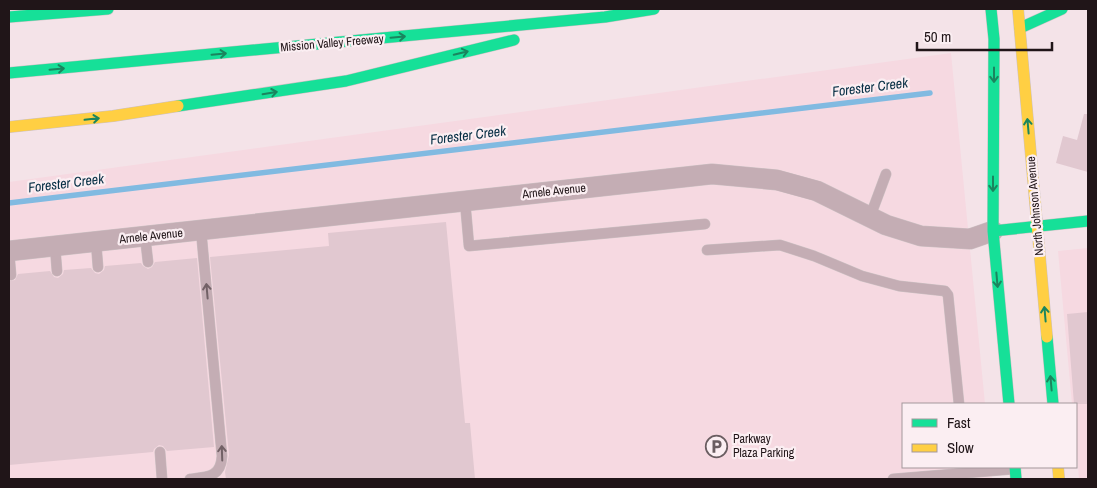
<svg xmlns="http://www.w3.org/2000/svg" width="1097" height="488" viewBox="0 0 1097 488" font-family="'Archivo Narrow',sans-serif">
	<rect width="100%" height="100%" fill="#f4e3e8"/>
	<path fill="#f6d9e1" d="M951,53L985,404H903V467H991L992,479H9V182Z
		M1088,248V479H1079L1076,441V404H1072L1058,251Z"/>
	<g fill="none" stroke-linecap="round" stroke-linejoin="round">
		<path stroke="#81bae1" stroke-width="5.5" d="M9,203L930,93"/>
	</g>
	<path fill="#e1c8d0" d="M1084,114H1088V172L1056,163L1063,136L1077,140Z
		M446,222L465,423H470L475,479H226L225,472L229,455L210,257L329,246L328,233Z
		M197,258L214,447L167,451L163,446L159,445L154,449L153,452L9,465V281L15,280L18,274L50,271L54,277L58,278L63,274L64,270L91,268L95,273L99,274L104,270L105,266L141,263L143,266L148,269L152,267L155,262Z
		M1088,312V404H1074L1067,314Z"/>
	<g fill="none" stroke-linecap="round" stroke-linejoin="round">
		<defs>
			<path id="lane" d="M465,201L469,246L705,224
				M870,217L886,174
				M145,236L148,262
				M96,242L98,267
				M55,246L57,271
				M707,250L780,245L814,256L862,276L899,286L945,291L948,295L959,404
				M9,251L11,275
				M160,452L162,479
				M190,479C208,477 221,477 222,456L201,230
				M893,479L1014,469"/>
			<path id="street" d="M9,251L712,174L777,180L817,191L886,225L921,236L970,239L993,231"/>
			<path id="fast" d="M991,9L994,39L993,231L1009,404
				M9,17L108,9
				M1020,28L1062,9
				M9,73L605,17L654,9
				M178,106L346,81L514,40
				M993,231L1088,221
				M1047,337L1053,404
				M1015,467L1016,479"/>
			<path id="slow" d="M1018,9L1047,337
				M9,127L113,116L178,106
				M1058,467L1059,479"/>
		</defs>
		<use href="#lane" stroke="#ccc0c3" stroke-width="11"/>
		<use href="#street" stroke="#ccc0c3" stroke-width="21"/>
		<use href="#fast" stroke="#ccc0c3" stroke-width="12"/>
		<use href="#slow" stroke="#ccc0c3" stroke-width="12"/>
		<use href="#lane" stroke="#c4adb4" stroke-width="10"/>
		<use href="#street" stroke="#c4adb4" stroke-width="20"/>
		<use href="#fast" stroke="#16e098" stroke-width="11"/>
		<use href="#slow" stroke="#ffcf43" stroke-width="11"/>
	</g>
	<defs><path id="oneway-shaft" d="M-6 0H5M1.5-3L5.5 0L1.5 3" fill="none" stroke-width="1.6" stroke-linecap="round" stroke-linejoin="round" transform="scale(1.25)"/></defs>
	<g stroke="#1a855e">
		<use href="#oneway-shaft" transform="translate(398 37) rotate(-5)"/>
		<use href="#oneway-shaft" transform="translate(461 53) rotate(-14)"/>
		<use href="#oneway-shaft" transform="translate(219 54) rotate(-5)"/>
		<use href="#oneway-shaft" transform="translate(57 69) rotate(-5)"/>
		<use href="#oneway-shaft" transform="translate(994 75) rotate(90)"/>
		<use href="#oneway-shaft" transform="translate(270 93) rotate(-9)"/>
		<use href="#oneway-shaft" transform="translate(92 119) rotate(-6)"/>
		<use href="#oneway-shaft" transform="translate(1028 126) rotate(-95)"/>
		<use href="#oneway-shaft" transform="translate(993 184) rotate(90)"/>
		<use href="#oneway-shaft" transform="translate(997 280) rotate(85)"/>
		<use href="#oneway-shaft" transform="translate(1045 314) rotate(-95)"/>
		<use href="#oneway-shaft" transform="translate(1051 383) rotate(-95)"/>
	</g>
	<g stroke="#726166">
		<use href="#oneway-shaft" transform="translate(207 291) rotate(-95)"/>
		<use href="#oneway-shaft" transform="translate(222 453) rotate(-92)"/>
	</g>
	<defs>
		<symbol id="parking-ring" viewBox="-11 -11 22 22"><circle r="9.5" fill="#fbeef2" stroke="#6a5d61" stroke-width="1.5"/><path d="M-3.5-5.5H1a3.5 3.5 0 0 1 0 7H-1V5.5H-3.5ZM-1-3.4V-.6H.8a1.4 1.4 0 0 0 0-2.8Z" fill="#6a5d61"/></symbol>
	</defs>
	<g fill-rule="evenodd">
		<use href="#parking-ring" x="704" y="434" width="25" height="25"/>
	</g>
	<g text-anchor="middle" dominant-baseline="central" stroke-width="4.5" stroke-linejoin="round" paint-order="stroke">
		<g font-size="12" fill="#201518" stroke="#fbeef2">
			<text transform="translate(332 43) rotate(-5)">Mission Valley Freeway</text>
			<text transform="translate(554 191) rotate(-6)">Arnele Avenue</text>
			<text transform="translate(1035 206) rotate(-95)">North Johnson Avenue</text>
			<text transform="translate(151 236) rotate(-6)">Arnele Avenue</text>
		</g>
		<g font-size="12" fill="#201518" stroke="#fbeef2" text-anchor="start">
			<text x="733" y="439">Parkway<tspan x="733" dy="14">Plaza Parking</tspan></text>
		</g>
		<g font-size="14" font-style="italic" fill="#062e44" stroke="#fbeef2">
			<text transform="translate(870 87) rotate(-7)">Forester Creek</text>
			<text transform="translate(468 135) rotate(-7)">Forester Creek</text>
			<text transform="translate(66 183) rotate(-7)">Forester Creek</text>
		</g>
	</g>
	<rect width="1097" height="488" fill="none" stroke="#201518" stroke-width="20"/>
	<rect x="902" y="403" width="175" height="65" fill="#fbeef2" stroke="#a3979b"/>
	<rect x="912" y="419" width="25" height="8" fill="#16e098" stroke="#a3979b"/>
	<text x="947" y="428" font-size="15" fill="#201518">Fast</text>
	<rect x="912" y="444" width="25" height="8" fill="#ffcf43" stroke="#a3979b"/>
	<text x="947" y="453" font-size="15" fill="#201518">Slow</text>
	<path d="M917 42v8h135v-8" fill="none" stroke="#201518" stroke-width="2.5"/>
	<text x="924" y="42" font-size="15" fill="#201518" stroke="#fbeef2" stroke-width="4" paint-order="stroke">50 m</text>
</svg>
